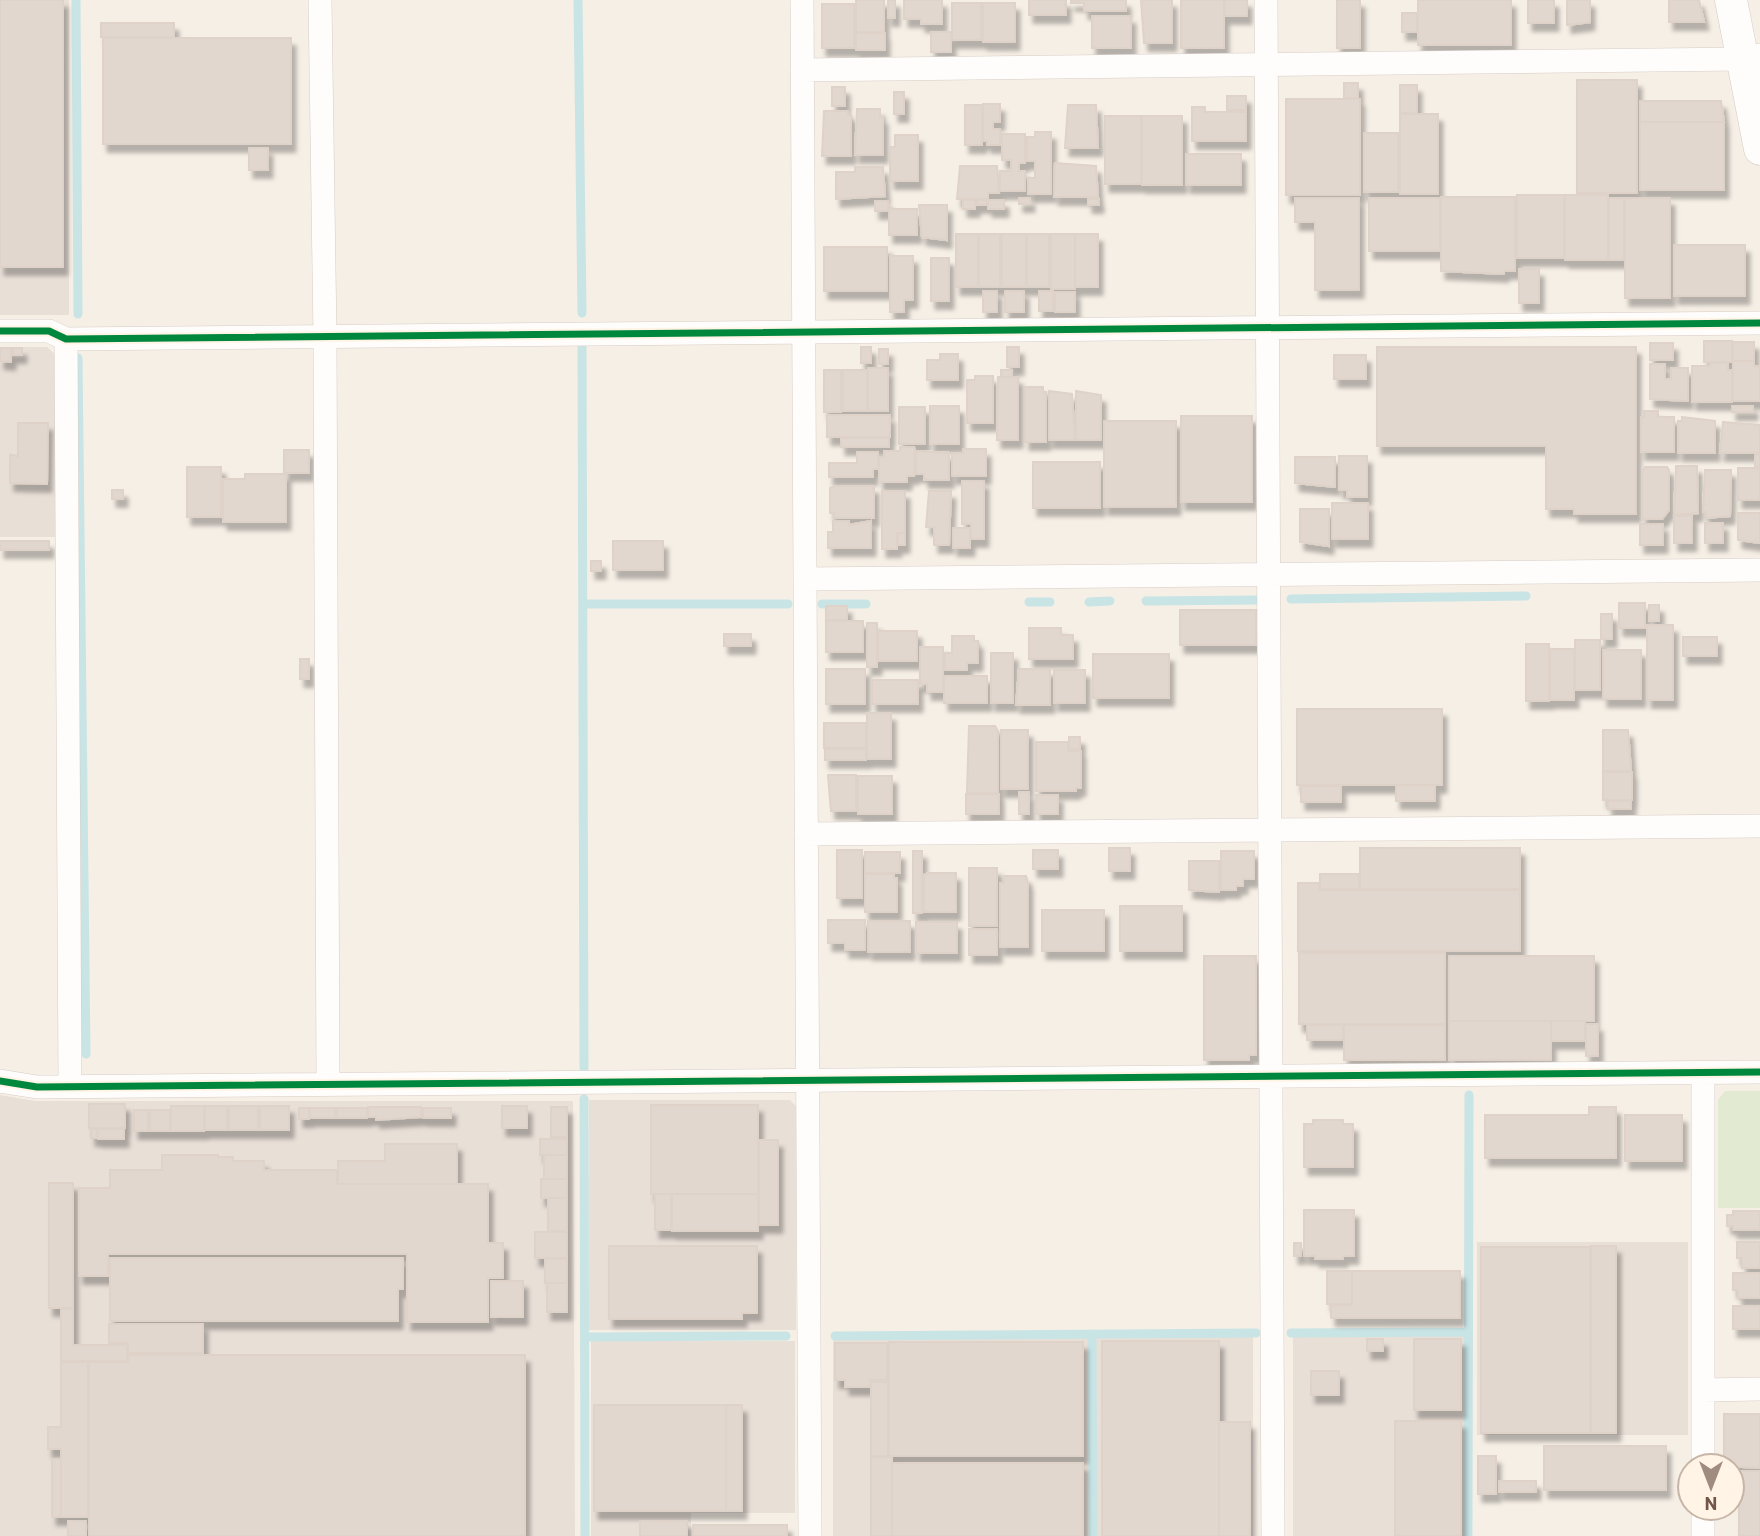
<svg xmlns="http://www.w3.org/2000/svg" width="1760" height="1536" viewBox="0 0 1760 1536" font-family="Barlow,sans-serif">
	<defs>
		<filter id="shadow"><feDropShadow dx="4.5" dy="8" stdDeviation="2" flood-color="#0004"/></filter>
	</defs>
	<rect width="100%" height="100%" fill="#f6efe6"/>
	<path fill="#e8dfd7" d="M0,0H69V315H0Z
		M0,347H47L57,356L55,537H0Z
		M0,1095L35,1101H573L575,1536H0Z
		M589,1100H790L796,1106V1330H589Z
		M1477,1242H1688V1435H1477Z
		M1293,1336H1464V1536H1293Z
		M1096,1337H1253V1536H1096Z
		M833,1338H1088V1536H833Z
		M591,1341H795V1513H691V1536H591Z"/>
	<path fill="#e2ebd1" d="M1725,1091H1760V1208H1718V1100Z"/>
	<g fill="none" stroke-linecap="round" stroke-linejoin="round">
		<path stroke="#c9e4e5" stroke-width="9" d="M76,0L78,314
			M578,0L582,313
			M582,346L584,1068
			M78,358L86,1054
			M1291,599L1526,596
			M1146,601L1258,600
			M1029,602H1050
			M1089,602L1110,601
			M583,604H788
			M822,604H866
			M584,1099L585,1536
			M1291,1333L1468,1332
			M1092,1334L1093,1536
			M835,1336L1256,1333
			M585,1337L786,1336
			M1468,1536L1469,1095"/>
	</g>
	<path fill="#e2d7ce" stroke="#ded2c9" stroke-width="2" filter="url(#shadow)" d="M0,0H63V267H0Z
		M856,0H884V32H856Z
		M888,0H895V18H888Z
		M904,0H942V24H921V19H904Z
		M1029,0H1066V15H1029Z
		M1071,0H1126V11H1084V3H1071Z
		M1141,0H1172V43H1144Z
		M1181,0H1224V48H1181Z
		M1225,0H1247V16H1225Z
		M1337,0H1360V48H1337Z
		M1418,0H1511V45H1418Z
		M1528,0H1554V23H1528Z
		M1567,0H1590V22L1567,25Z
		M1669,0H1699L1704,22H1669Z
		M952,3H981V40H952Z
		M983,3H1015V42H983Z
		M822,4H854V48H822Z
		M1402,13H1417V32H1402Z
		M1092,16H1131V48H1092Z
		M101,23H174V37H101Z
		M931,32H951V52H931Z
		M856,33H885V50H856Z
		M103,38H291V144H103Z
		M1577,80H1637V193H1577Z
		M1344,83H1358V98H1344Z
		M1400,85H1417V113H1400Z
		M832,87H845V106H832Z
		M894,92H904V114H894Z
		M1227,96H1246V110H1227Z
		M1286,99H1360V195H1286Z
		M1640,101H1721L1724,122H1640Z
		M983,104H1000V122H993V129H1000V145H987V141H983Z
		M965,105H982V145H965Z
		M1068,105H1096L1098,148H1065Z
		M1192,107H1205V112H1246V141H1192Z
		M857,109H880V117H883V155H855Z
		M824,111H848V115H851V156H822Z
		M1400,114H1438V194H1400Z
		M1105,116H1141V184H1105Z
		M1142,116H1182V185H1142Z
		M1640,122H1724V190H1640Z
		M1035,132H1051V194H1028V178H1035V161H1027V137H1035Z
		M1364,133H1398V192H1364Z
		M1002,134H1025V163H1019V171H1025V191H1000V171H1011V160H1002Z
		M895,135H918V181H890V147H895Z
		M249,148H268V170H249Z
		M1186,154H1241V185H1186Z
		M1055,163L1096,166L1098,197H1054Z
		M960,166H997L999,193H988V199H957Z
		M855,167H883L885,196L836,199V172H855Z
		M1517,195H1564V258H1517Z
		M1565,195H1608V260H1565Z
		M1441,197H1515V271H1504V274L1441,271Z
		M1019,198H1030V204H1019Z
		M1295,198H1359V290H1315V222H1295Z
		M1369,198H1440V251H1369Z
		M1609,198H1624V260H1609Z
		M1625,198H1670V298H1625Z
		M1088,199H1099V205H1088Z
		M963,200H975V209H963Z
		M977,200H987V205H977Z
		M988,200H1004V209H988Z
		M875,201H888V211H875Z
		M919,205H947V240L922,237Z
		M889,209H917V235H889Z
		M956,234H978V287H956Z
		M979,234H1000V287H979Z
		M1002,234H1026V287H1002Z
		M1027,234H1049V287H1027Z
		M1051,234H1075V289H1051Z
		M1075,234H1098V287H1075Z
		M1674,245H1745V296H1674Z
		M824,247H887V291H824Z
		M890,256H913V300H904V312H890Z
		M931,258H949V301H931Z
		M1519,269H1539V303H1519Z
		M983,291H997V312H983Z
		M1005,291H1024V312H1005Z
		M1039,291H1053V311H1039Z
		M1055,292H1075V312H1055Z
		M1704,341H1732V362H1704Z
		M1733,342H1754V361H1733Z
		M1650,343H1673V360H1650Z
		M861,347H871V363H861Z
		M1007,347H1019V367H1007Z
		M1377,347H1636V514H1574V509H1546V446H1377Z
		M0,348H11V362L0,361Z
		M13,348H22V355H13Z
		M879,349H888V364H879Z
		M940,354H958V380H927V360H940Z
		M1334,355H1366V379H1334Z
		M1733,361H1754V366H1760V401H1733Z
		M1710,363H1728V370H1732V402H1692V366H1710Z
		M1650,364H1665V379H1671V368H1688V401L1650,399Z
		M868,368H888V411H868Z
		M824,370H841V412H824Z
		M843,370H867V411H843Z
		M1001,370H1012V377H1001Z
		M975,376H993V423H967V380H975Z
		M998,377H1018V440H997Z
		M1025,387H1043V392H1046V442H1025Z
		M1049,391L1072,394L1075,440H1049Z
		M1076,391L1101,395V440H1076Z
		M930,406H959V444H930Z
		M1732,406H1753V412H1732Z
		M899,407H925V444H899Z
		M1644,411H1658V417H1674V452H1641V417H1644Z
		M827,415H890V437H827Z
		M1181,416H1252V502H1181Z
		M1682,417L1715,421V453H1678V421H1682Z
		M1104,421H1176V507H1104Z
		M1723,422L1760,425V453H1720Z
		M18,423H48L47,484L10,483V455L18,456Z
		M841,438H889V447H841Z
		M900,447H914L915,450L914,476H907V482H879V457H884V451H900Z
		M963,449H986V476H952V453H963Z
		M284,450H309V473H284Z
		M916,451L949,453V480H924V474H916Z
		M857,452H878V469H873V477H829V463H857Z
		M1755,454H1760V467H1755Z
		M1339,456H1367V497H1347V490H1339Z
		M1295,457H1335V487L1295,483Z
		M1033,462H1100V508H1033Z
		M1676,466H1697L1698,513L1674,515Z
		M187,467H221V517H187Z
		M1645,467H1667L1669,470V510L1662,519H1642V470Z
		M1738,468H1760V500H1738Z
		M1705,470H1731L1730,516L1706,518V512H1703Z
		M245,474H286V522H223V479H245Z
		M962,481H984V539H971V524H962Z
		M834,486H874V518H834V513H830V488Z
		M112,490H123V499H112Z
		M882,491H905V533H897V549H882Z
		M929,491H951L949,545H934V527H926Z
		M1332,503H1368V539H1332Z
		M1300,509H1329V546L1300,542Z
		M1738,513H1760V543L1738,540Z
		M1674,516H1692V543H1674Z
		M833,521H849V525L871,521V548H828V532H833Z
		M1705,523H1723V543H1705Z
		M1640,524H1663V545H1640Z
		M953,528H970V548H953Z
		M898,533H905V545H898Z
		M0,541H49V550H0Z
		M613,541H663V570H613Z
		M591,561H601V571H591Z
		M1619,603H1645V628H1619Z
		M1649,605H1659V621H1649Z
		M826,606H847V620H826Z
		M1180,610H1256V645H1180Z
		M1601,614H1612V639H1601Z
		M826,621H863V652H826Z
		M867,623H877V667H867Z
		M1647,625H1673V700H1647Z
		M1029,628H1061V635H1073V659H1029Z
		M878,631H917V661H878Z
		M724,634H751V646H724Z
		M952,636H974V641H978V663H967V670H945V653H952Z
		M1683,637H1717V656H1683Z
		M1575,640H1600V690H1575Z
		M1526,644H1549V701H1526Z
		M920,647H943V692H927V684H920Z
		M1550,649H1574V700H1550Z
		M1603,650H1641V699H1603Z
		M991,653H1013V703H991Z
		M1093,654H1169V698H1093Z
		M300,659H309V679H300Z
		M826,669H865V704H826Z
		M1019,669H1050V705H1016Z
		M1054,670H1085V703H1054Z
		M944,676H987V703H944Z
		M872,680H918V704H872Z
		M1297,709H1442V785H1297Z
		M867,713H891V759H867Z
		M824,723H866V748H824Z
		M969,726H995L998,731V793H967Z
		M1001,730H1028V789H1001Z
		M1603,730H1628L1631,771H1603Z
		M1069,737H1080V749H1069Z
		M1036,742H1068V751H1081V788H1076V791H1036Z
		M825,749H866V760H825Z
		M1603,772H1632V800H1603Z
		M828,775H856V811H831Z
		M858,776H892V814H858Z
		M1396,785H1435V801H1396Z
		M1301,786H1341V802H1301Z
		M1019,792H1029V814H1019Z
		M966,794H999V814H966Z
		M1036,795H1058V814H1036Z
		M1608,801H1631V809H1608Z
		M1109,848H1130V871H1109Z
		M1360,848H1520V889H1360Z
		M837,850H862V898H837Z
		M1033,850H1058V869H1033Z
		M913,851H922V913H913Z
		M1221,851H1254V879H1243V886H1236V890H1221Z
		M865,852H900V873H865Z
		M1189,861H1219V892L1189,890Z
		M969,868H997V926H969Z
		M929,873H956V912H924V875Z
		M865,874H894V878H897V912H865Z
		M1320,874H1359V889H1320Z
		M1004,876H1026L1028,883V947H1000V883H1004Z
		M1298,883H1319V890H1520V951H1298Z
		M1120,906H1182V951H1120Z
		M1042,910H1104V951H1042Z
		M828,920H865V950H845V943H828Z
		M868,921H910V952H868Z
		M916,922H957V953H916Z
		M969,929H997V955H969Z
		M1299,953H1445V1024H1299Z
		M1204,956H1256V1055H1249V1060H1204Z
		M1449,956H1594V1021H1449Z
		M1449,1021H1551V1060H1449Z
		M1551,1021H1585V1041H1551Z
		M1586,1024H1598V1056H1586Z
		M1307,1025H1343V1040H1307Z
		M1344,1025H1445V1060H1344Z
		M89,1104H125V1128H89Z
		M651,1105H758V1194H651Z
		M171,1106H204V1131H171Z
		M205,1106H227V1130H205Z
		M229,1106H258V1130H229Z
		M260,1106H289V1130H260Z
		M502,1106H527V1128H502Z
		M368,1107H421V1117L376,1120V1117H368Z
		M551,1107H567V1137H551Z
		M1589,1107H1616V1158H1485V1115H1589Z
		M299,1108H309V1119H299Z
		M310,1108H335V1118H310Z
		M337,1108H367V1118H337Z
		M423,1108H451V1118H423Z
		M134,1110H148V1131H134Z
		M150,1110H170V1131H150Z
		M1625,1115H1682V1161H1625Z
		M1313,1120H1343V1124H1353V1167H1304V1124H1313Z
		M91,1129H97V1138H91Z
		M98,1129H124V1139H98Z
		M540,1139H567V1155H540Z
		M759,1140H778V1225H759Z
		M385,1144H457V1184H338V1161H385Z
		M162,1155H218V1157H233V1161H264V1170H337V1184H488V1243H503V1278H488V1322H407V1254H108V1276H79V1188H110V1170H162Z
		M544,1155H567V1179H544Z
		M541,1179H567V1198H541Z
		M49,1183H73V1308H49Z
		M655,1194H671V1230H655Z
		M672,1194H758V1231H672Z
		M548,1198H567V1231H548Z
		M1304,1210H1354V1256H1343V1259H1315V1256H1304Z
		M1733,1211H1760V1230H1733V1226H1727V1215H1733Z
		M535,1232H567V1258H535Z
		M1737,1242H1760V1268H1742V1258H1737Z
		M1294,1243H1301V1256H1294Z
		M609,1246H757V1313H742V1319H609Z
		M1591,1246H1616V1433H1591Z
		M1481,1247H1590V1433H1481Z
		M110,1258H403V1289H398V1321H110Z
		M545,1259H567V1283H545Z
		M1327,1271H1352V1304H1327Z
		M1352,1271H1460V1318H1331V1305H1352Z
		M1733,1273H1760V1298H1738V1290H1733Z
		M491,1281H523V1317H491Z
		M547,1283H567V1312H547Z
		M1733,1306H1760V1329H1733Z
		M61,1309H73V1345H127V1361H61Z
		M109,1324H203V1353H128V1343H109Z
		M1367,1339H1383V1351H1367Z
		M1414,1339H1461V1410H1414Z
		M1102,1341H1219V1536H1102Z
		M889,1342H1083V1456H889Z
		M835,1343H887V1380H870V1387H845V1380H835Z
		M128,1355H525V1536H89V1362H128Z
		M61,1362H88V1517H61V1449H48V1427H61Z
		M1311,1371H1339V1395H1311Z
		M871,1382H888V1456H871Z
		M594,1405H726V1511H594Z
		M726,1405H742V1511H726Z
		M1724,1414H1760V1468L1724,1466Z
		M1395,1421H1461V1536H1395Z
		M1219,1422H1250V1536H1219Z
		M1544,1446H1666V1490H1544Z
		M1478,1456H1496V1494H1478Z
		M871,1457H892V1536H871Z
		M52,1459H61V1517H52Z
		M892,1463H1083V1536H892Z
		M1739,1471H1760V1536H1739Z
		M1732,1472H1736V1490H1732Z
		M1499,1481H1536V1492H1499Z
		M68,1521H86V1536H68Z
		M640,1521H687V1536H640Z
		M693,1525H787V1536H693Z"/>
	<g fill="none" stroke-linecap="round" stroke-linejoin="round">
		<defs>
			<path id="street" d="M320,0L325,336L328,1084
				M802,0L810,1536
				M1266,0L1273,1536
				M802,70L1742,59L1760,55
				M0,331H49L66,339L1760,323
				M66,339L70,1086
				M805,579L1760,570
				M806,834L1760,826
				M1703,1073V1466
				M0,1081L37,1087L1760,1072
				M1703,1390L1760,1389
				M1703,1508V1536"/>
			<path id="secondary" d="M1731,0L1760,149"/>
		</defs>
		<use href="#street" stroke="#d7ccc5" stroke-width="24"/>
		<use href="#secondary" stroke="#d6cbc3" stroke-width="33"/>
		<use href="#street" stroke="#fefdfb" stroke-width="23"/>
		<use href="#secondary" stroke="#fefdfb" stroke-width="32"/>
		<defs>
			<path id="cycleway" d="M0,331H49L66,339L1760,323
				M0,1081L37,1087L1760,1072"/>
		</defs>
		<use href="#cycleway" stroke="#fff4e6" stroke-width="11"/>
		<use href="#cycleway" stroke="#00873e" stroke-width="7"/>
	</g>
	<g transform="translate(1711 1487) rotate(180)"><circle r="33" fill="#fff4e6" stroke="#c7b5a7" stroke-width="2"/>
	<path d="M0-5L12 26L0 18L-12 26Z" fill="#a08c7f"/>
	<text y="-10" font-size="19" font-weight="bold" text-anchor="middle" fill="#725648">N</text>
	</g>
</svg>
